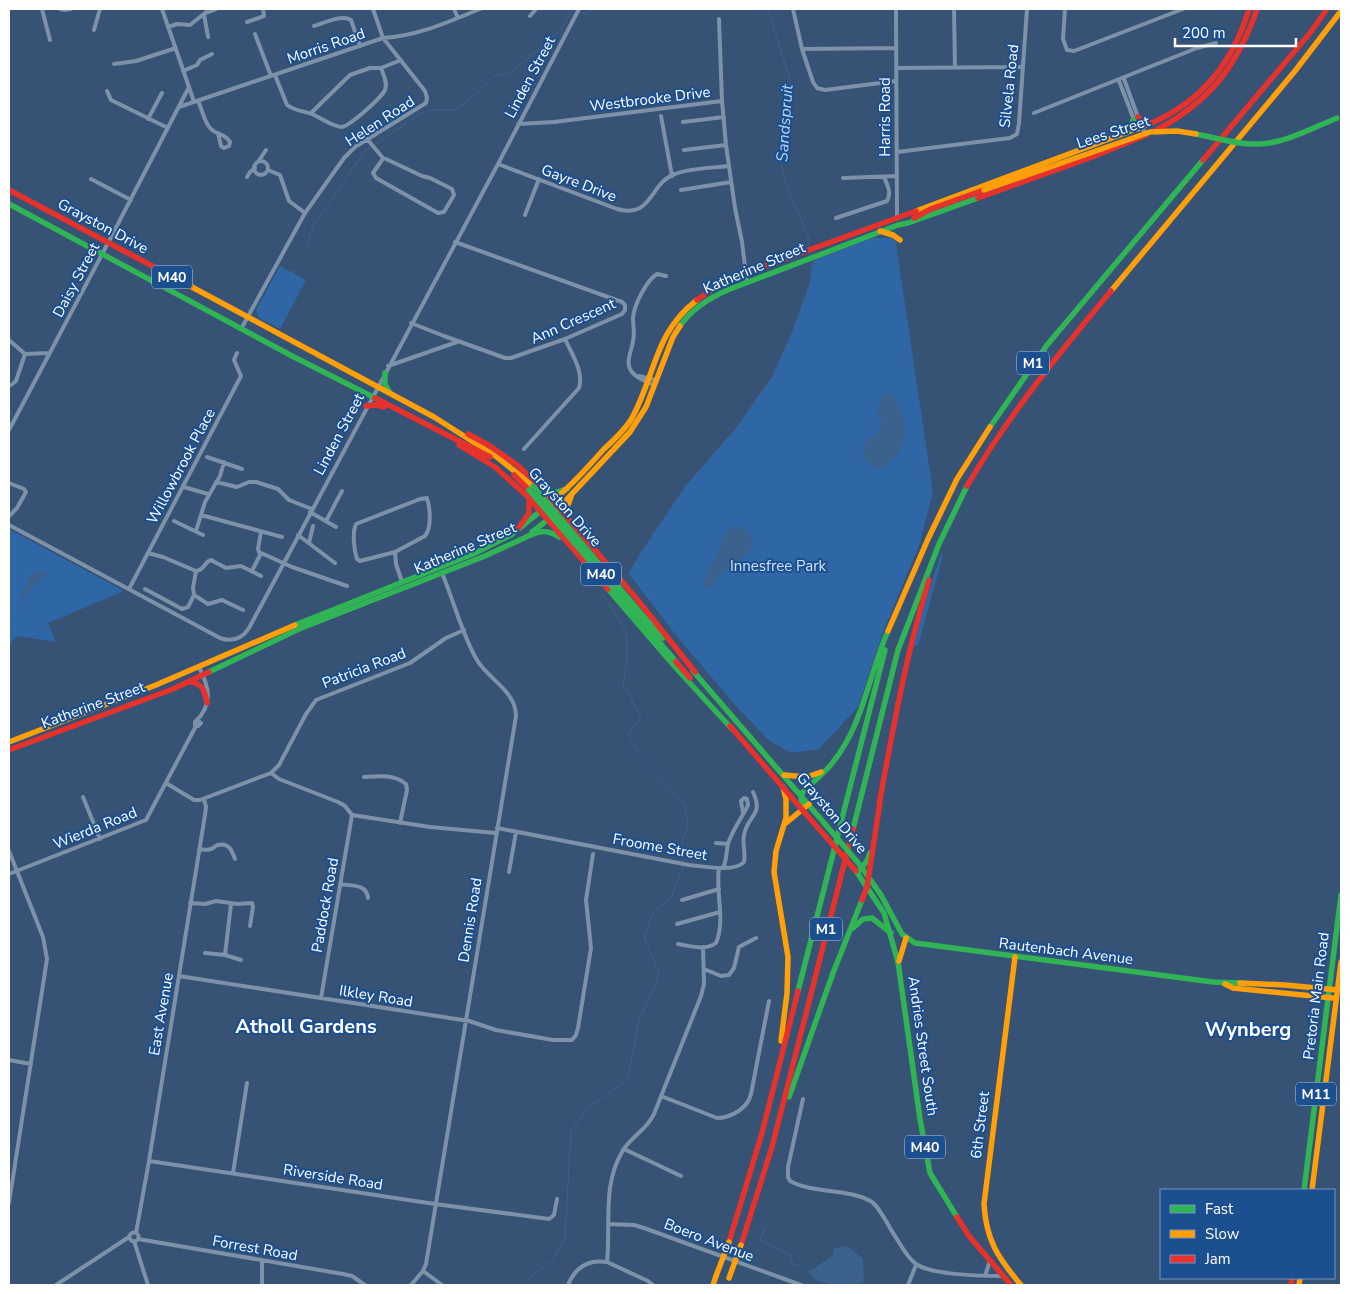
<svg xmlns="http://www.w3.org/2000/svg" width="1350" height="1294" viewBox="0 0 1350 1294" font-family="'Nunito Sans',sans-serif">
	<rect width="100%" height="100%" fill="#365274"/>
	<path fill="#2f66a5" d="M872,238H894L896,244L933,492L920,543L883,632L858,707L819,749L791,753L768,740L736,706L679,639L629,574L640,554L685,487L737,427L772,377L792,333L810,284L812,266L815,260Z
		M280,266L306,280L280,329L259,318L256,310Z
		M9,529L124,591L48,623L56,642L18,636L13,640L9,647Z
		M941,554L943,555L918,646L913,645L924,606Z"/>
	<path fill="#3b618d" d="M889,392C911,418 912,452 879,470C864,462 860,455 867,439L878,433L883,423L877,414L881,397Z
		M734,526H739L749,533C759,558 738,558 724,571C717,577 716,586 708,589L705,587C704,572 710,566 717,555C723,544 720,531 734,526Z
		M39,571L46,573L48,577H41L38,585H34L22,601L21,594C27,588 29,581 30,574Z
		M847,1246L863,1259L864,1281L857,1285H835L817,1281L807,1271L814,1269L833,1255L834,1248Z"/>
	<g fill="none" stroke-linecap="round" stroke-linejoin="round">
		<path stroke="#3b618d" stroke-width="1" d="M768,9L790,80L787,125L780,157L782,167L786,185L808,235L810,247
			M582,13L586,14L593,9
			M374,145L417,116L431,110H455L468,101L496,75H503L514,70L560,31L573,9
			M307,246L313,226L365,151L371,147
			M262,318L274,301L278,289L294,270
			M628,575L640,554L685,487L737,427L772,377L792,333L810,283L812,261
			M602,593L626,631L627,660L623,684L641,717L628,733L638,753L685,805L688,824L681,847L683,862
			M9,622L21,607L22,601
			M757,1226L765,1229L760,1240L789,1254L793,1264L800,1266
			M861,1282L865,1285
			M524,1285L532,1276L553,1260L565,1238L571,1131L586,1110L628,1079L639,1020L653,991L659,973L644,937L653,913L672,896L683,866"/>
		<path stroke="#7d92a8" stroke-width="4" d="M42,9L50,40
			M60,9L65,10L71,9
			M454,9L458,18
			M793,9L802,49L813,82L817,88L825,90L896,81
			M896,9L897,219
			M954,9L955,68
			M1065,9L1063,39L1067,50L1074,51L1183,9
			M204,14L208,37
			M530,16L536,9
			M719,19L722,101L726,145L735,208L742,242L747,283
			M247,22L264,16L263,9
			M314,26C324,23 342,14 351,20L360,46
			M168,27L177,24L190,25L205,13L216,9
			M94,30L100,9
			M255,34L271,76
			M802,49L896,48
			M114,64L136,61L176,48
			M896,68L1023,67
			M183,71L197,65L200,60L212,54
			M275,75L287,105C295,111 304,111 312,114C321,118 331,126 341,127C349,127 381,98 385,90C388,83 383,74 381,68
			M1124,79L1142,128L1147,135
			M1119,81L1138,130
			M189,87L194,102
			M107,91L111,100L168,128
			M198,101C202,109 204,121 210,128C216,135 226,134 230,142L229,146L224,148L221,146L218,133
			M179,107L383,38C418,36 448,22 480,9
			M311,113L350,75L370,68H381L401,60
			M1034,113L1197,48L1216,43
			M661,116L672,176
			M148,119L162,93
			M683,122L724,117
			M518,124L554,122L722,101
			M367,139L383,158
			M684,150L726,145
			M897,152L1010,138L1017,134L1019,123L1027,9
			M382,160L373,173L376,178L438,213L444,212L454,195L452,189L430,178L422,176L386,159
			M254 168a7 7 0 1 1 14 0a7 7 0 1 1-14 0Z
			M258,162L266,150
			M498,164L617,209C653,219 649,183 675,174C690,168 713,168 729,166
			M268,170L280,175L289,201L305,213
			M247,177L250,172L255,168
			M843,178L897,176
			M91,179L131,200
			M681,190L731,182
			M525,215L539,179
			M836,218L887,201C892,192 887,185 884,177
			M411,323L444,336L505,358H511L565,339L622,314L625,310V305L622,302L455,242
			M241,329L305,213L344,158L355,147L426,103L427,98L425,91L383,38L373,9
			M9,340L25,354L49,353
			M388,366L457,342
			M639,376L656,380
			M9,385H11L16,381L25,354
			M654,385C647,382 636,378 631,371C625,362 632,350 633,341C635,333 633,325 633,318C634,305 646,281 657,274L666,276
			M9,430L108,243L189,87L162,9
			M524,449L579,388C584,372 572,354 565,339
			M207,457L242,469
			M216,482L237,487L249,482H256L278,489L289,500L312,509
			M9,483L24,489L26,492L17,508L9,516
			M184,487L208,494
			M427,498C430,508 432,527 425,536L395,552L360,561L357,559C354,550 352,533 356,524L420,499Z
			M310,512L336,527
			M201,515L282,537
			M174,521L203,535
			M326,521L342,491
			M9,525L220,638C232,642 242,639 249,628L498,164L579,9
			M196,531L205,502L220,476L224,462
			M261,532L258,549L259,552L292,567L347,586
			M298,535L335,563
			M309,543L313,526
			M395,552L396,564L402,582
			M148,553L163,557L196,571C204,571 204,562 211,560L226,568L241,566L261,576
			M196,571L193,588L194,595L208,604L222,600L243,610
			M252,571L261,553
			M129,589L241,376L234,360L237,353
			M145,589L182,609L188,607L194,595
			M197,720L201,723L198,726L195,725V722C214,704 209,687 199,667
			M271,773L279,779L338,802L345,806L352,815L430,827L496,833
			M364,777C379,776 394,774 406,784L407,790L400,823
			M166,783L194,800H200L271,773L279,765L306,714L316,700L410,663L446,638L464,630
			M83,797L100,839
			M497,828L689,865C703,866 734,873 744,862C746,853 742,844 744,835C748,814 764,816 753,792
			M716,843L728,844
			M199,849C203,849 208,851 211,849C214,848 216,845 218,845C229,842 232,851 235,859
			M9,851L43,937L47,959L9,1203
			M723,868C727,860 726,852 728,844C732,830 742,818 748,805L747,799L744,798L741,801L743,813
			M509,872L516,832
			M9,874L146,820L196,726
			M340,884C352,886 367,884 368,898
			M682,900L719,889
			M190,903L205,904L216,901L238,904L252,903L253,907L250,926
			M677,924L720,912
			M678,944C690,946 705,951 716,943C726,920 715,892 719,868
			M205,953L225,955L241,960
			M225,955L231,904
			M704,969L721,976L729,975L734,968L739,947L756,938
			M179,976L469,1021L496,1030L553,1040H572L576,1035L578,1028L591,948L586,900L593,854
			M321,998L352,815
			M9,1060L31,1064
			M661,1096L717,1118C731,1118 748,1108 751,1094L769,1001
			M803,1099L788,1167V1177L790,1181C814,1194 849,1188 872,1202C879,1207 888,1225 893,1233C900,1243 906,1257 916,1264C931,1275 983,1276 1002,1276
			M624,1149L681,1176
			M149,1161L435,1204L549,1219L554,1215L557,1199
			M233,1173L247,1083
			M609,1224L634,1225L644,1228L801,1285
			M129.5 1237a4.5 4.5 0 1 1 9 0a4.5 4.5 0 1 1-9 0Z
			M136,1233L149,1161L205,815L206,807L204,799
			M138,1239L343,1274L352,1276L365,1285
			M134,1241L148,1285
			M262,1260V1285
			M607,1262C611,1225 602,1186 622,1152C630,1137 647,1130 654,1114L701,996L704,984L703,947
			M423,1271L442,1285
			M985,1276L990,1261
			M56,1285L129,1237
			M411,1285L423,1271L426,1264L516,716C516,691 488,679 477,660C463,637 453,599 442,573
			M568,1285C575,1268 588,1259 607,1262L648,1281L653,1285
			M908,1285L916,1265"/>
		<path stroke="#30b455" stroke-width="5.5" d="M1126,132L1131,127L1133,120
			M9,204L294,357L375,398
			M680,326C692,308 711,297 730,289L898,225L908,223L978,198
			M385,373V384L390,393
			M990,427L1047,345L1203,160
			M543,488L554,493L567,489
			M532,532L550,518
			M520,540C534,533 545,527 559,537
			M608,589L676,668L732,729
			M650,624L663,638
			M295,625L473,554L511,535L543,509
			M693,671L819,817
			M209,672L299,629L485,556L522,539
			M802,809L801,797L803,792C813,782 825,773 833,762C863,725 869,674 888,631
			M853,829L898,650L939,544L967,486
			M860,865L881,895L902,934L915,943L1213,982L1240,983
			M856,871L884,913L898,962L920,1119L930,1173L957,1217
			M857,873L867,861L870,853
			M853,928L863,919L872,918L891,933
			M798,991L885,650
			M789,1097L833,973L862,900
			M1304,1190L1341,895"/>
		<path stroke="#ff9f0a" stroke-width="5.5" d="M916,211L1152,123
			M880,231L893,235L900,240
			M190,286L434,417L497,457L533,486
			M1111,291L1295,71L1341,11
			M550,503C570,487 587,468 604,449C614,440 625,430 632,418C656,374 654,333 697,300
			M556,511L630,432L646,407L673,337L680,326
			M568,517L566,510L571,497
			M888,631L928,539L957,479L990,427
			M9,742L156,685L295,625
			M784,775L807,777L821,772
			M786,823L809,804
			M1015,957L984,1204C986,1240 998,1258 1021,1285
			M899,961L906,938
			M1240,983L1285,985L1338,990
			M1225,984L1233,988L1333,998
			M781,1041L787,993L788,957L774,872L776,851L786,818V799L783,787
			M1312,1190L1341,962
			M713,1285L716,1276
			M1299,1285L1300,1278"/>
		<path stroke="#e5322d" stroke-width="5.5" d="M1138,117L1145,122L1151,123
			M1152,123C1203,100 1233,62 1249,9
			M1155,131C1209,102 1237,67 1257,9
			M1203,160L1310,33L1327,9
			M9,190L190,286
			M978,198L1092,157L1146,135
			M914,218L931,209L984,190
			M697,300L716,287L749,272L916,211
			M375,398L490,457
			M366,406L376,405L384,407
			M468,434L490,446L517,465L540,486L636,598L695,672
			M459,445L495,467L527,496L608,589
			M514,475L529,490
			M967,486C1008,416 1059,353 1111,291
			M517,530L529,513V501
			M673,658L690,678
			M190,682C203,683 205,692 207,703
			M730,726L812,821
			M9,750L173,689L209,672
			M879,805C893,729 906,654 929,580
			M862,900L867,887L880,802
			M957,1217L969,1236L1011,1285
			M729,1242L762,1133L798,991
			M741,1245L772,1147L853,829
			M1291,1285L1292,1278"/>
		<path stroke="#30b455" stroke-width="5.5" d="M1196,134C1217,138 1238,145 1259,144C1286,143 1312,128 1337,118
			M533,486L650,624
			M529,490L673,658
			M819,817L860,865"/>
		<path stroke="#ff9f0a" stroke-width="5.5" d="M984,190L1150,132L1177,131L1196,134
			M716,1276L729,1242
			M729,1278L741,1245"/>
		<path stroke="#e5322d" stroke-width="5.5" d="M812,821L856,871"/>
	</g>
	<g text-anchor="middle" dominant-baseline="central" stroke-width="4" stroke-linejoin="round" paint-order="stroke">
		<g fill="#1b4f8f" stroke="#bbcadd" stroke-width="1">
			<rect x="152" y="265.5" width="40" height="23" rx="4"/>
			<rect x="1017" y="351.5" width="32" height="23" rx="4"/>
			<rect x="581" y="562.5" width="40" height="23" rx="4"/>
			<rect x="810" y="917.5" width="32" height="23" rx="4"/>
			<rect x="1296" y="1082.5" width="40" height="23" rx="4"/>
			<rect x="905" y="1135.5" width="40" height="23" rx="4"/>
		</g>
		<g font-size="14" font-weight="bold" fill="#fff">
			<text x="172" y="277">M40</text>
			<text x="1033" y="363">M1</text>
			<text x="601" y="574">M40</text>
			<text x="826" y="929">M1</text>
			<text x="1316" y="1094">M11</text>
			<text x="925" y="1147">M40</text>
		</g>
		<g font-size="15" fill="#fff" stroke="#1b4f8f">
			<text transform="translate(326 46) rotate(-19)">Morris Road</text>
			<text transform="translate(530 77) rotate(-62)">Linden Street</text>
			<text transform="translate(1009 86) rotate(-84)">Silvela Road</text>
			<text transform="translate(650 99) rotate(-7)">Westbrooke Drive</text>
			<text transform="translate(885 117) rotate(-90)">Harris Road</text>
			<text transform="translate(380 121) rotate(-33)">Helen Road</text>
			<text transform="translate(1113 132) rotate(-18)">Lees Street</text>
			<text transform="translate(579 183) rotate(21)">Gayre Drive</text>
			<text transform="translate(103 226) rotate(28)">Grayston Drive</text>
			<text transform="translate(754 268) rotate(-23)">Katherine Street</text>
			<text transform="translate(76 280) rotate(-62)">Daisy Street</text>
			<text transform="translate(573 321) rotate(-24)">Ann Crescent</text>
			<text transform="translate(339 434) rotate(-62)">Linden Street</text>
			<text transform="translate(181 466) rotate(-62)">Willowbrook Place</text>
			<text transform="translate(565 507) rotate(48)">Grayston Drive</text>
			<text transform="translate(465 548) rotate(-23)">Katherine Street</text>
			<text transform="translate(364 668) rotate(-21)">Patricia Road</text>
			<text transform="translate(93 705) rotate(-20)">Katherine Street</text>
			<text transform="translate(832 813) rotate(50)">Grayston Drive</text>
			<text transform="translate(95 828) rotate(-22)">Wierda Road</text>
			<text transform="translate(660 847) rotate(10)">Froome Street</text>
			<text transform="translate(325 905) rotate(-80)">Paddock Road</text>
			<text transform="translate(470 920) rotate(-81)">Dennis Road</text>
			<text transform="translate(1066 951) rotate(7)">Rautenbach Avenue</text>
			<text transform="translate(376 996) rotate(9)">Ilkley Road</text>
			<text transform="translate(1316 996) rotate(-83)">Pretoria Main Road</text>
			<text transform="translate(161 1014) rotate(-80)">East Avenue</text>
			<text transform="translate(923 1046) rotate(82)">Andries Street South</text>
			<text transform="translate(980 1125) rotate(-83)">6th Street</text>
			<text transform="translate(333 1177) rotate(9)">Riverside Road</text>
			<text transform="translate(709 1240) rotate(21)">Boero Avenue</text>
			<text transform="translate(255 1248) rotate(10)">Forrest Road</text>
		</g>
		<g font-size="15" fill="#cfe3fa" stroke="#1b4f8f">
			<text x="778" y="566">Innesfree Park</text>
		</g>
		<g font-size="16" font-style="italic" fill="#b5d3f5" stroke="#1b4f8f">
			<text transform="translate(785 123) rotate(-86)">Sandspruit</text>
		</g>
		<g font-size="20" font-weight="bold" fill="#fff" stroke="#1b4f8f">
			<text x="306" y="1026">Atholl Gardens</text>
			<text x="1248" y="1029">Wynberg</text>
		</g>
	</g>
	<rect width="1350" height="1294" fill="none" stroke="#ffffff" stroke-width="20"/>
	<rect x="1160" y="1189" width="175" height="90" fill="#1b4f8f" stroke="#7695bc"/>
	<rect x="1170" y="1205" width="25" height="8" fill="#30b455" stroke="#7695bc"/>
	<text x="1205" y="1214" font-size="15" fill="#ffffff">Fast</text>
	<rect x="1170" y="1230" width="25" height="8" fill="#ff9f0a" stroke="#7695bc"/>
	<text x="1205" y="1239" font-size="15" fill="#ffffff">Slow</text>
	<rect x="1170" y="1255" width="25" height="8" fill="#e5322d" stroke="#7695bc"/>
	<text x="1205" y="1264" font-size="15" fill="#ffffff">Jam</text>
	<path d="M1175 38v8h121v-8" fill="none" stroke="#ffffff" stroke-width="2.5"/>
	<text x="1182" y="38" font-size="15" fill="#ffffff" stroke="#1b4f8f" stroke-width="4" paint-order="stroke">200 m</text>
</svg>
